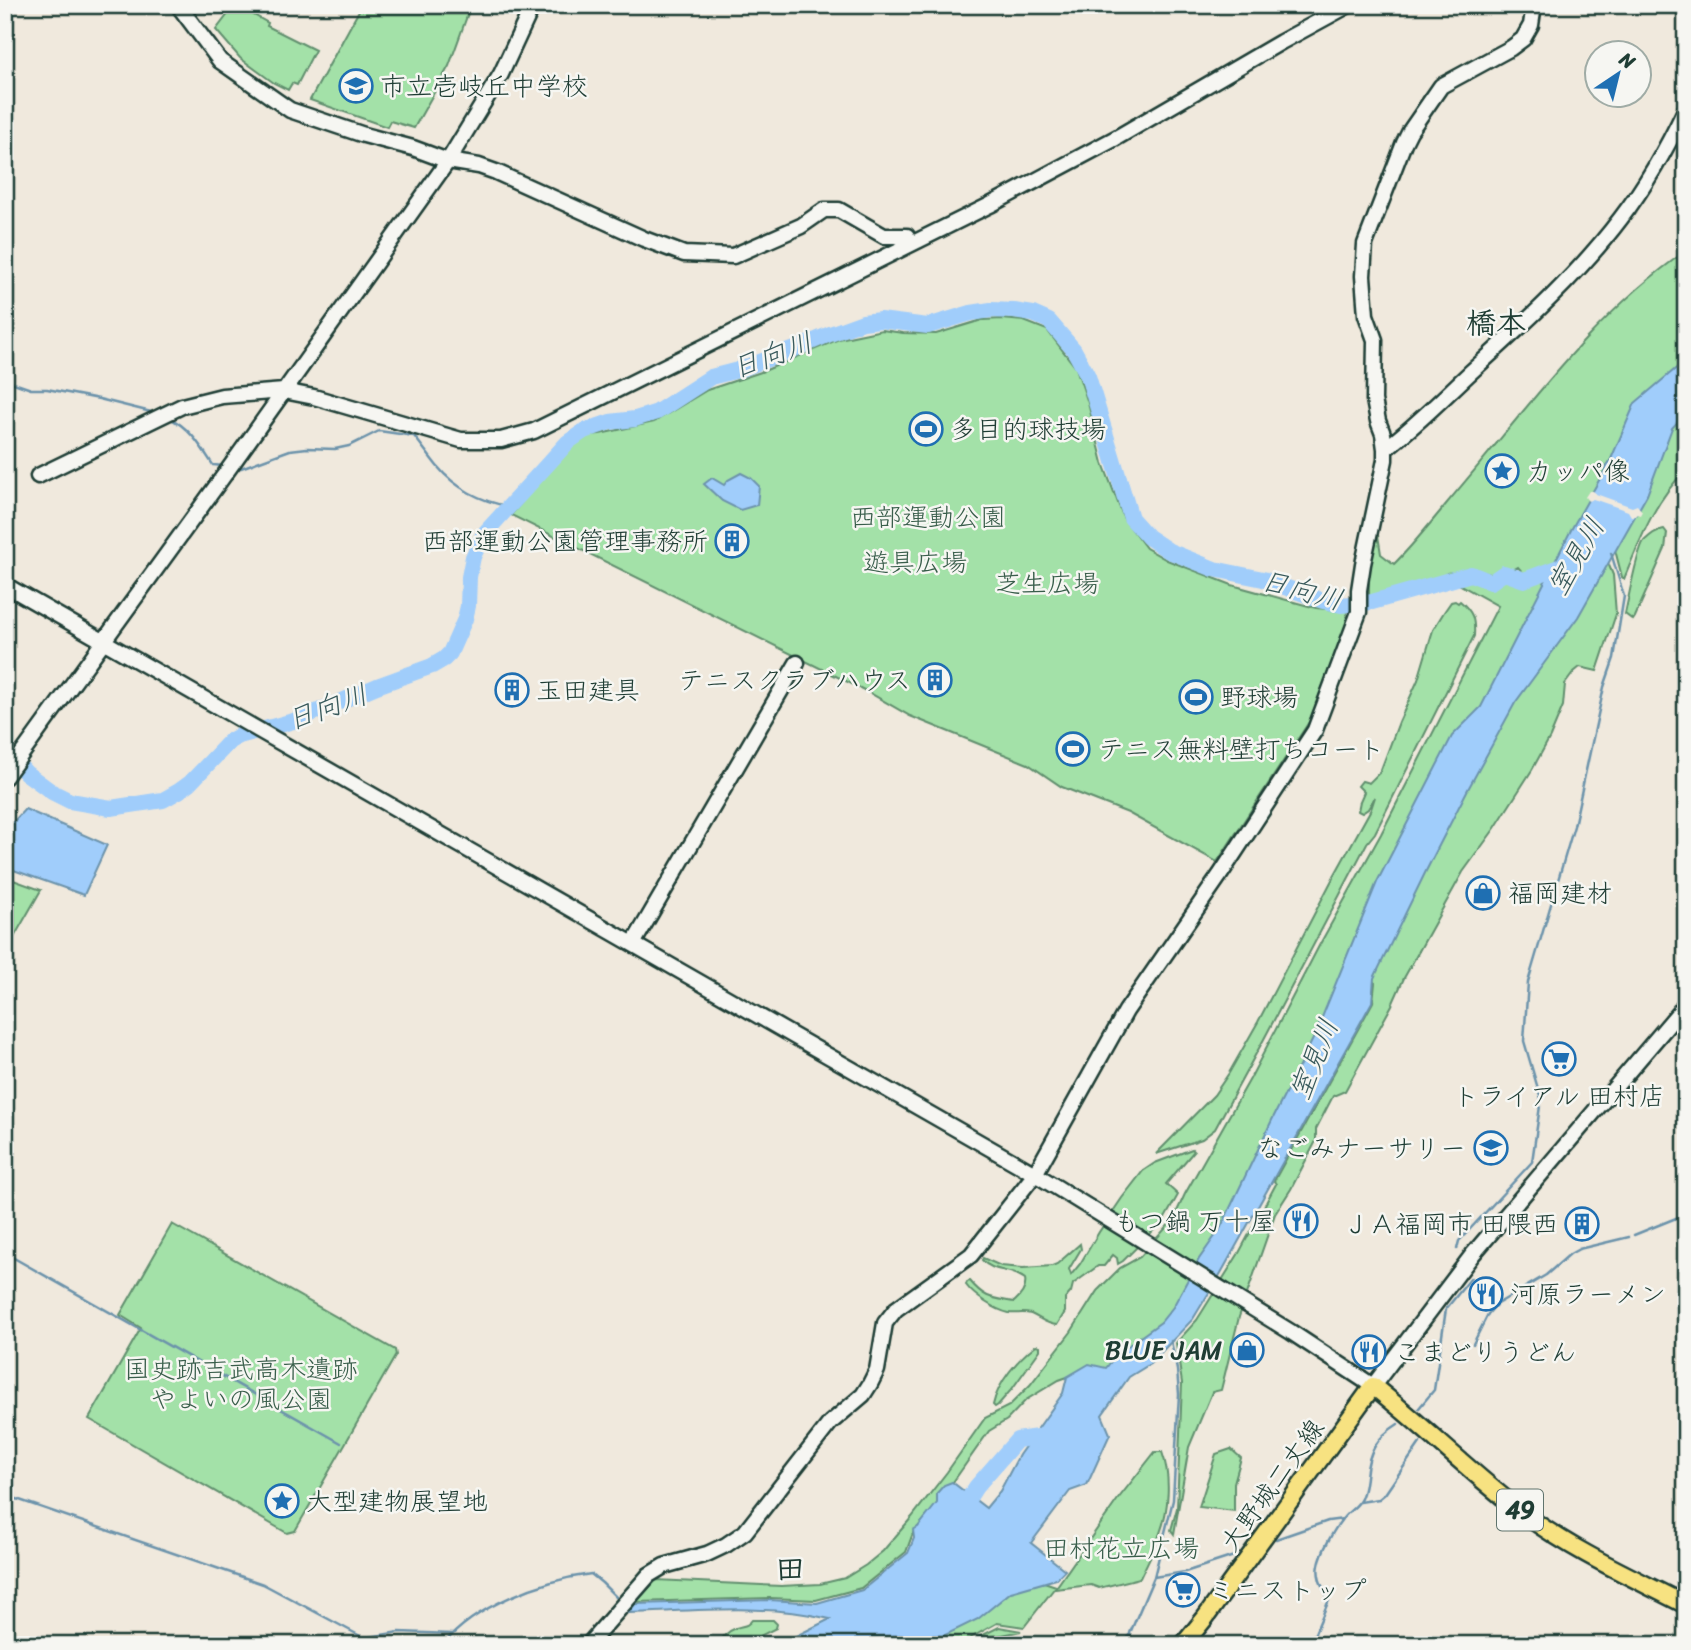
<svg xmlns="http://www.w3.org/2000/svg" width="1691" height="1650" viewBox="0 0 1691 1650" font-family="Sriracha,'Klee One',sans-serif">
	<rect width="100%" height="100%" fill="#f0e9dd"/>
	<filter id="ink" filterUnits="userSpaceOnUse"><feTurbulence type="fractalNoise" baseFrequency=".0143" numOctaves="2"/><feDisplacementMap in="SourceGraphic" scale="14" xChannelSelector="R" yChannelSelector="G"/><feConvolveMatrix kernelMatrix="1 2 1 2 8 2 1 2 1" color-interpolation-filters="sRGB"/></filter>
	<g filter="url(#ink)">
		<path fill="#a3e1a8" stroke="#618f6e" stroke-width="2" d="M235,5H250L257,9L254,15L268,23L267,26L315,50L297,85L292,83L288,90L274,83L240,58L216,30Z
			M362,5H471L449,66L414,128L390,121L387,127L310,100Z
			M1686,251V366L1615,462L1557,564L1525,575L1518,567L1511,571L1490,574L1473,569L1447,573L1444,576L1387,595L1369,597V583L1365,579L1377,529L1381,554L1394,564C1413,545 1430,524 1447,503C1522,416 1590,317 1686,251Z
			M1002,319L1024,321L1047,330L1076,368L1088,403L1103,463L1124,519L1146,548L1167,560L1232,585L1316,608L1347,611L1346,625L1309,722L1217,862L1128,813L1062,787L1028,764L910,716L868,692L511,515L559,458L576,442L588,435L600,434L654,422L707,390L764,371L839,339L882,330L903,333L936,334L982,320Z
			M1686,406V470C1654,501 1641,538 1624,579L1622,577L1614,546L1668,426Z
			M1664,529L1667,533L1665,549L1635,617L1633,620L1625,614C1628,601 1637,550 1644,541C1649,536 1657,530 1664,529Z
			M1606,558L1613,575L1616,614L1597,671L1580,667L1574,672L1565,684L1563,706L1550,737L1532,770L1495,828L1463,872L1404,978L1392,1005L1345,1091L1333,1096L1316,1129V1141L1291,1189L1275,1214L1239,1317L1221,1390L1212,1392L1189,1447L1174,1534L1171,1530L1177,1508L1182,1383L1176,1343L1197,1320L1239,1253L1276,1184L1274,1181L1373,1002L1375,983L1369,978L1509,705Z
			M1552,576L1318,1038L1224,1229L1165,1324L1106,1373L1090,1369L1059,1380L1026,1400L1007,1420L989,1431L939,1502L913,1533L906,1552L861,1588L816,1600L770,1598L636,1602L656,1580L781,1586L820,1584L845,1578L866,1565L883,1551L912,1517L947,1472L985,1418L1009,1406L1030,1385L1071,1332L1097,1291L1120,1268L1140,1257L1173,1220L1185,1194L1250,1079L1320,944L1381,834L1498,606L1457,583L1472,579L1494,585L1505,578L1526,584Z
			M1455,601L1458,603L1460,601C1473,612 1475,619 1474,636L1375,833L1367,843L1264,1039L1215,1129L1202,1139L1156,1154L1214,1095L1229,1073L1258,1022L1334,876L1371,809L1375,797L1368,809L1362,813L1358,811L1360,801L1364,792L1358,786L1362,781L1369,783L1380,772L1399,722L1418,680L1433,630L1444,612L1451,602Z
			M5,877L41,890L13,939L7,942L5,941Z
			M1192,1149L1194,1151L1166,1184L1178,1195L1164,1220L1123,1261L1118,1264L1117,1258L1113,1255L1104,1266H1098L1073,1284L1071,1292L1065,1299V1312L1057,1325C1047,1325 1040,1318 1031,1314C1024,1312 1016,1314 1009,1313C995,1310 974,1296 966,1285L967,1282L970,1281C985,1299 992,1298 1014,1302C1021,1296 1027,1288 1025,1279C1011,1268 993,1273 982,1260L983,1258L1001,1266L1023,1268L1052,1266L1057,1264L1080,1244L1081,1249L1069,1269L1071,1275L1080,1264L1099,1232L1122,1198L1143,1171L1155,1163Z
			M172,1224L395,1350L396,1355L295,1531L287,1533L89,1419L141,1328L120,1315Z
			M1036,1345L1040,1346V1350L1012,1389L998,1405L995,1407L993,1405C998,1382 1017,1360 1036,1345Z
			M1231,1449L1241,1458L1234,1483V1511L1199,1507L1216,1454Z
			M1155,1452H1162C1171,1476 1169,1509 1160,1533C1155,1549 1147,1563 1140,1578L1099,1588L1091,1585L1055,1589L1118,1499Z
			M1041,1581L1056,1586L1024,1627L997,1623L958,1645H918L1011,1587Z
			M752,1620H773L777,1624L776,1628L742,1645H718C721,1638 728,1631 736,1628C743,1625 747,1627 752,1620Z
			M999,1627L1021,1631L993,1637L974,1645H963Z"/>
		<path fill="#a0cdfb" stroke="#6c93ab" stroke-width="2" d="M1686,360V413L1672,428L1647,495L1578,617L1515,703L1467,791L1426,871L1374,978L1372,1002L1221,1273L1193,1319L1150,1364L1129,1377L1102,1415L1110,1434L1087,1485L1070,1491L1031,1543L1065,1570L1056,1579L1011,1592L978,1619L925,1645H778L830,1619C766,1603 694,1611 629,1613L635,1604L770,1600L817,1603L862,1590L908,1553L914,1538L913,1530L918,1527L937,1503V1493L944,1485L952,1482L986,1508L1000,1491L1019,1455L1063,1393L1067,1377L1089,1364L1106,1368L1118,1353L1161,1322L1173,1307L1199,1259L1220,1229L1272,1120L1314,1037L1377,882L1452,736L1481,707L1571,530L1611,459L1635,403Z
			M741,473L751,478L759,486L757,505L740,510L722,501L704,484L712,478L724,485L728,480Z
			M25,809L107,845L84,895L5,867V831Z"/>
		<path fill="#f0e9dd" d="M1589,491H1592L1596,494L1632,507L1637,505L1642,511L1640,515L1637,514L1635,516H1631L1628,511L1593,499L1588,501L1585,497Z"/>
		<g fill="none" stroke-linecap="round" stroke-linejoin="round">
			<path stroke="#6c93ab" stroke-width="2.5" d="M5,380L31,389H47L99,399L155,413
				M168,418C188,425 202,448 213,465L224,466
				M238,468H241L290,450L307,448L335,449L349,446L379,431L414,436C422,446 429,456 437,466C455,488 482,502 508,506
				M1634,1235L1686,1214
				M1457,1249L1459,1241L1532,1162L1541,1099L1524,1041L1528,982L1574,826L1604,687L1614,658L1624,596L1611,553
				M5,1253L341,1443
				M1473,1344L1488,1314L1497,1304L1546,1275L1570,1254L1579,1249L1629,1237
				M1419,1408L1434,1390L1446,1309L1471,1278
				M5,1495L263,1584L364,1638L399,1632L452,1634
				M1360,1502L1379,1499L1385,1494L1420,1443
				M1276,1539L1328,1521L1343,1519
				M1154,1577L1185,1572L1234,1556
				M443,1645C474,1606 542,1580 591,1574L602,1583L619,1600
				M1124,1645L1129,1635
				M1132,1645L1130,1633L1154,1577L1173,1500L1179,1394L1177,1370L1171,1341
				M1310,1645L1329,1600C1324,1589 1316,1578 1319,1565C1321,1552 1335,1527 1344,1517C1348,1512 1355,1508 1359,1502C1364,1495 1365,1485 1366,1477C1368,1452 1377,1437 1398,1424"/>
			<path stroke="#a0cdfb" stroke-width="16" d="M5,750L26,773L52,792L70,801L111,808L163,800L179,791L190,783L230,741L239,736L297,720L377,686L432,666L444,659L450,653L465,619L468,606L469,577L473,557L483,535L568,442L584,431L610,422L635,419L657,412L711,377L738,370L795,349L830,334L863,322L880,320L928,326L971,313L991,310L1014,311L1033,314L1049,321L1074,350L1088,376L1131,518L1148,537L1169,551L1214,569L1263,579L1323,601L1341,605L1372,602L1471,574L1491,582L1504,573L1524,580L1567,564
				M964,1516L967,1501L976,1487L1017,1440L1045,1436L1049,1433"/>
			<defs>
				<path id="secondary" d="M178,5L220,61L290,110L364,135L413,148L448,161L479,166L496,172L644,239L684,254L733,256L801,226L824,210H839L884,236H907L911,244
					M1385,449L1383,434L1378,421L1374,400L1375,340L1366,315L1363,276L1365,244L1404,143L1410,131L1441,86L1511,48L1523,39L1531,25L1534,5
					M38,476L182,406L222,396L284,391L314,397L461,440H501L534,431L990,205L1116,138L1281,42L1349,5
					M5,585L1035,1174L1291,1332L1373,1386L1473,1254L1686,1004
					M5,777L225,474L448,161L501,74L533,5
					M633,944L797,663
					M588,1645L649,1575L664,1566L707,1554L726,1545L745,1532L830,1423L863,1395L870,1384L877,1370L885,1323L896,1309L971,1255L1035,1174L1126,1011L1220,875L1315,730L1359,612V590L1363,564L1385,460V449C1416,426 1444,397 1472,371C1525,323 1578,275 1621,218C1647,184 1668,146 1686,108"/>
				<path id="primary" d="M1183,1645L1205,1618L1373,1386C1426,1428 1474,1476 1528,1517C1577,1553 1632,1577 1686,1605"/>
			</defs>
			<use href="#secondary" stroke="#1f3d34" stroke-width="19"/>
			<use href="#primary" stroke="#1f3d34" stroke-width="21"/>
			<use href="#secondary" stroke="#f6f6f2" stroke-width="14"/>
			<use href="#primary" stroke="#f7e281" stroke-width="16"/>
		</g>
	</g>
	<defs>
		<symbol id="school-ring" viewBox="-11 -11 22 22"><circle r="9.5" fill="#f6f6f2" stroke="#1f6fb2" stroke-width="1.5"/><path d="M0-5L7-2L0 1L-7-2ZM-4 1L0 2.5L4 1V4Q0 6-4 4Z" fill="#1f6fb2"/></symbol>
		<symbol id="stadium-ring" viewBox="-11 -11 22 22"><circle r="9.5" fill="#f6f6f2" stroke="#1f6fb2" stroke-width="1.5"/><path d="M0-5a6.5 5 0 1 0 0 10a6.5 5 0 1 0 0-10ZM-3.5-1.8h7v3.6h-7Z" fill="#1f6fb2"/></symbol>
		<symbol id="sight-ring" viewBox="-11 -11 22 22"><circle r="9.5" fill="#f6f6f2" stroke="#1f6fb2" stroke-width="1.5"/><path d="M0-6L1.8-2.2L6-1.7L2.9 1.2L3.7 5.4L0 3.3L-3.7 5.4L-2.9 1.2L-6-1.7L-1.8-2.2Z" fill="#1f6fb2"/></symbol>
		<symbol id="building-ring" viewBox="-11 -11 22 22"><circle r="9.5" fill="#f6f6f2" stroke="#1f6fb2" stroke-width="1.5"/><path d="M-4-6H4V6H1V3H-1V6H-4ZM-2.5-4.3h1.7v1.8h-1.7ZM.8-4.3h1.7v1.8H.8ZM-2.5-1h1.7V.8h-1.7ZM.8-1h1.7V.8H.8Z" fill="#1f6fb2"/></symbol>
		<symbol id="shop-ring" viewBox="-11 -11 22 22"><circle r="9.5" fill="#f6f6f2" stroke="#1f6fb2" stroke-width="1.5"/><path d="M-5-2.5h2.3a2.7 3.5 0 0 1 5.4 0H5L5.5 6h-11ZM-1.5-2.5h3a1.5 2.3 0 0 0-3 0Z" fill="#1f6fb2"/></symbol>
		<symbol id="supermarket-ring" viewBox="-11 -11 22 22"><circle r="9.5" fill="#f6f6f2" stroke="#1f6fb2" stroke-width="1.5"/><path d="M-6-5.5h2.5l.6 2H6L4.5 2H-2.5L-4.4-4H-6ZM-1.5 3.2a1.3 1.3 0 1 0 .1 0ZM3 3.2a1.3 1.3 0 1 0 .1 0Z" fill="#1f6fb2"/></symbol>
		<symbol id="restaurant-ring" viewBox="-11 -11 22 22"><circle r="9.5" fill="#f6f6f2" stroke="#1f6fb2" stroke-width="1.5"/><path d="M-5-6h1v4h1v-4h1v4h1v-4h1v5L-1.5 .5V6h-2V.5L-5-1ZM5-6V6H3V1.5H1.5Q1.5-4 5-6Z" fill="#1f6fb2"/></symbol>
	</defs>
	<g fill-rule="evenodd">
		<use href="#school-ring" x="337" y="67" width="38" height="38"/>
		<use href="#stadium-ring" x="907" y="410" width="38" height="38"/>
		<use href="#sight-ring" x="1483" y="452" width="38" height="38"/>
		<use href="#building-ring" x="713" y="522" width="38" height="38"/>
		<use href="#building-ring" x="916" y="661" width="38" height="38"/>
		<use href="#building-ring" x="493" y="671" width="38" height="38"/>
		<use href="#stadium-ring" x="1177" y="678" width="38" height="38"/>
		<use href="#stadium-ring" x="1054" y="730" width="38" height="38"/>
		<use href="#shop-ring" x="1464" y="874" width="38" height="38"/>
		<use href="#supermarket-ring" x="1540" y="1040" width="38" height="38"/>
		<use href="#school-ring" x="1472" y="1129" width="38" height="38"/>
		<use href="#restaurant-ring" x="1282" y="1202" width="38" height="38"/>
		<use href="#building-ring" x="1563" y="1205" width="38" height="38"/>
		<use href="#restaurant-ring" x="1467" y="1275" width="38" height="38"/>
		<use href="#shop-ring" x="1228" y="1331" width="38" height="38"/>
		<use href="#restaurant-ring" x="1350" y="1333" width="38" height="38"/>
		<use href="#sight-ring" x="263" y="1482" width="38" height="38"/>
		<use href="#supermarket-ring" x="1164" y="1571" width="38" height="38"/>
	</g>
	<g text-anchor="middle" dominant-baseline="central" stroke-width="5" stroke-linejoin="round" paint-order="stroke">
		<rect fill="#f6f6f2" stroke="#60746d" stroke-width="2" x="1497" y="1489.5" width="46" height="41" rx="5"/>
		<g font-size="24" font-weight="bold" fill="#1f3d34">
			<text x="1520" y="1510">49</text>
		</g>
		<g font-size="26" fill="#1f3d34" stroke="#f6f6f2" text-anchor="start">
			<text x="380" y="86">市立壱岐丘中学校</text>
			<text x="950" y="429">多目的球技場</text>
			<text x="1526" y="471">カッパ像</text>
			<text x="708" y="541" text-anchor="end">西部運動公園管理事務所</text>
			<text x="911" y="680" text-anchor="end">テニスクラブハウス</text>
			<text x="536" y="690">玉田建具</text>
			<text x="1220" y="697">野球場</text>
			<text x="1098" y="749">テニス無料壁打ちコート</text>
			<text x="1508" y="893">福岡建材</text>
			<text x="1559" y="1096" text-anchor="middle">トライアル 田村店</text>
			<text x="1466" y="1148" text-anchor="end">なごみナーサリー</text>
			<text x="1276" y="1221" text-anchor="end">もつ鍋 万十屋</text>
			<text x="1558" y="1224" text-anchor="end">ＪＡ福岡市 田隈西</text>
			<text x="1510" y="1294">河原ラーメン</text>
			<text x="1222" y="1350" text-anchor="end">BLUE JAM</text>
			<text x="1394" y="1352">こまどりうどん</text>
			<text x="306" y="1501">大型建物展望地</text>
			<text x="1208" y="1590">ミニストップ</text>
		</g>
		<g font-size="26" fill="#395e4b" stroke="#f6f6f2">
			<text x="928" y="517">西部運動公園</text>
			<text x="915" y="562">遊具広場</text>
			<text x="1047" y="583">芝生広場</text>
			<text x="241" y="1369">国史跡吉武高木遺跡<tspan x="241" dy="30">やよいの風公園</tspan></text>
			<text x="1121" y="1548">田村花立広場</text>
		</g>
		<g font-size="26" fill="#1f3d34" stroke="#f6f6f2">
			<text transform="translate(1272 1485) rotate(-54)">大野城二丈線</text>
		</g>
		<g font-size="28" font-style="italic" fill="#395a5c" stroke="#f6f6f2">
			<text transform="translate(772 355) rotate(-20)">日向川</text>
			<text transform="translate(1576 556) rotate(-60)">室見川</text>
			<text transform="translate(1302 590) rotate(15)">日向川</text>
			<text transform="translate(327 707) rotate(-20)">日向川</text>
			<text transform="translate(1314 1059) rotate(-68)">室見川</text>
		</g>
		<g font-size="30" font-weight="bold" fill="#1f3d34" stroke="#f6f6f2">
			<text x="1496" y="323">橋本</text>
			<text x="790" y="1569">田</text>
		</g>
	</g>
	<rect width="1691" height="1650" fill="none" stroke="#f6f6f2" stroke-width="28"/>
	<rect x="14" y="14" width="1663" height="1622" fill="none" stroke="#1f3d34" stroke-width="2.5" filter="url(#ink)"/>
	<g transform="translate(1618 74) rotate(35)"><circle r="33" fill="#f6f6f2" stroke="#a0aca6" stroke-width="2"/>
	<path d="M0-5L12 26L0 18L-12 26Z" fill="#1f6fb2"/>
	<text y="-10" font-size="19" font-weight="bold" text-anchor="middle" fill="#1f3d34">N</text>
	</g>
</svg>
